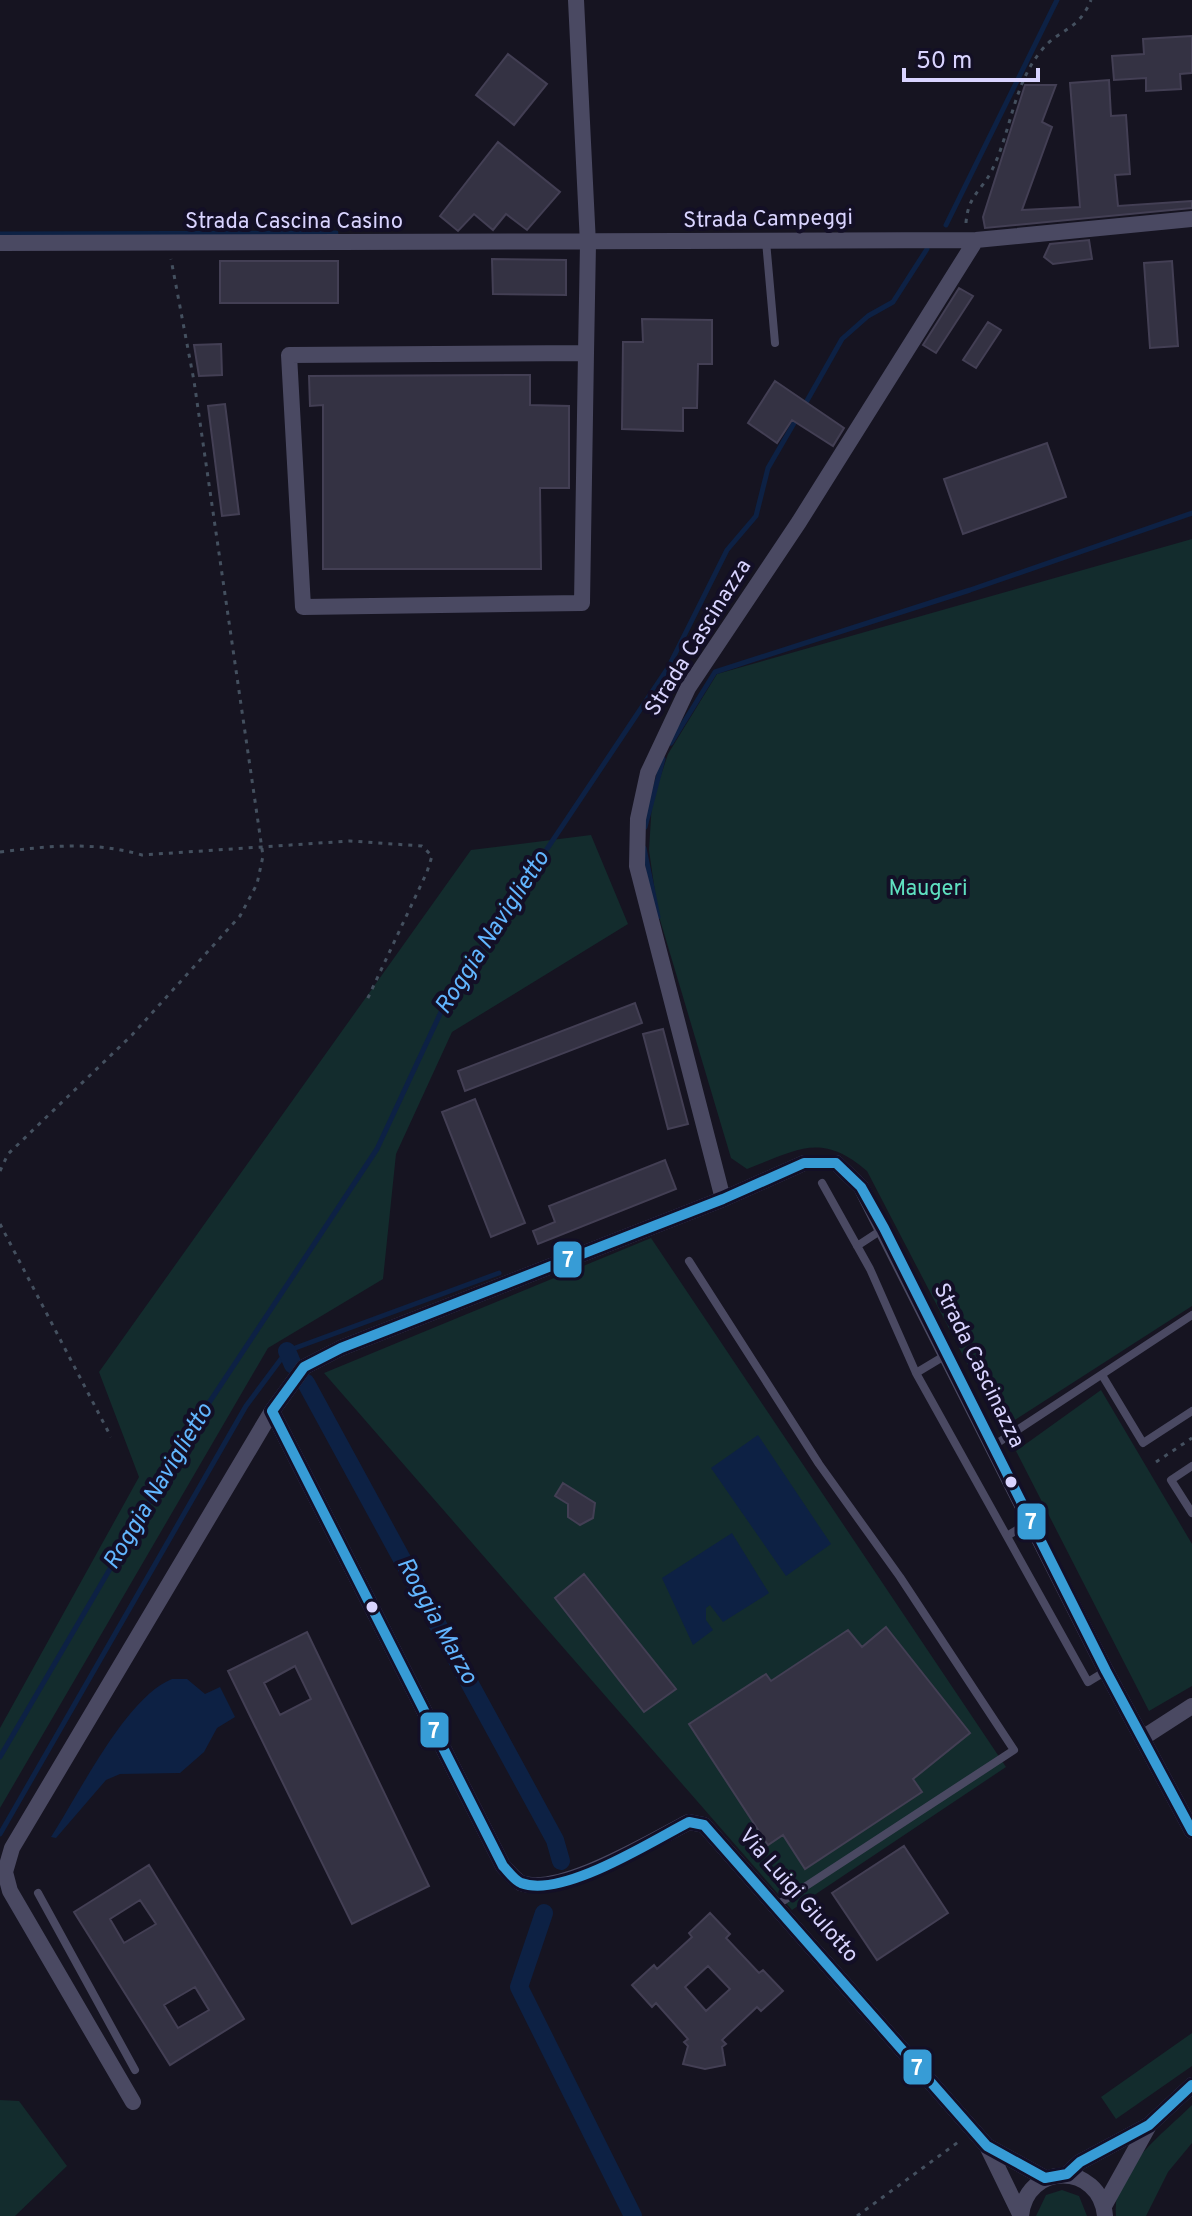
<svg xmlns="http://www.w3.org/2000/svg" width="1192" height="2216" viewBox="0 0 1192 2216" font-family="Overpass,sans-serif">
	<rect width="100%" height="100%" fill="#161421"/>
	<path fill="#132c2d" d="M1192,539V1306L1007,1425L993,1413L867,1171C821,1131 797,1150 747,1169L731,1158L658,913L649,850L652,802L668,754L717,674Z
		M591,835L628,924L452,1032L396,1154L383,1279L268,1348L0,1808V1728L139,1477L99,1372L471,850Z
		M651,1238L1006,1767L792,1910L324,1373Z
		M1101,1390L1192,1544V1686L1149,1711L1016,1451Z
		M1192,2033V2066L1116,2119L1101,2097Z
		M0,2100L19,2101L67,2166L15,2216H0Z
		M1192,2105V2143L1168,2172L1146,2216H1116C1111,2171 1163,2134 1192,2105Z
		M1062,2190L1079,2196L1087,2216H1036L1046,2195Z"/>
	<path fill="#0d2144" d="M758,1435L831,1544L786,1576L711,1468Z
		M732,1533L769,1593L723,1622L710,1605L706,1608V1620L713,1630L693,1645L662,1578Z
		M172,1679H187L205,1694L220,1687L235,1717L217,1728L204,1752L180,1773L120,1774L106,1780L56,1838L51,1837C79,1794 126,1697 172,1679Z"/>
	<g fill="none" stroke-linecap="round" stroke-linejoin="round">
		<path stroke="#0d2144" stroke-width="5" d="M946,225L1057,0
			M0,234L336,233
			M804,406L842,339L868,316L893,302L927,249
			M671,743L715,672L970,590L1192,513
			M645,827L663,759
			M644,848L658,917
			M0,1757L193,1427L377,1149L448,997L668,668L727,550L756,516L768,468L797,418
			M0,1834L246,1406L287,1351L499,1273"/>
		<path stroke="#0d2144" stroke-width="18" d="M287,1351L293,1365
			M306,1383L555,1840L561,1861
			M544,1913L519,1987L633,2216"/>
	</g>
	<path fill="#343243" stroke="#433f54" stroke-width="2" fill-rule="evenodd" d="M1192,36V73L1180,74L1181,89L1146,91V78L1114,80L1112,56L1144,54L1143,39Z
		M508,54L547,84L514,125L476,95Z
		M1109,80L1111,116L1126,115L1130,174L1115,175L1118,206L1192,201V208L985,228L983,217L1025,85H1056L1042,122L1052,127L1022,210L1080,207L1070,83Z
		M498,142L560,192L527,230L506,214L493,230L474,214L458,231L440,216Z
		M1089,240L1092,259L1053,264L1044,257L1050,244Z
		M492,259L566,260V295L493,294Z
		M220,261H338V303H220Z
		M1172,261L1178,346L1150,348L1144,263Z
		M959,288L973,296L936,353L923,345Z
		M642,319L712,320V364H698L697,408H683V431L622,429L623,342H643Z
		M988,322L1001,330L976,368L963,360Z
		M221,344L222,375L199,376L194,345Z
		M530,375V405L569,406V488H540L541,569H323V405L310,406L309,376Z
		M775,381L844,428L833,446L792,420L777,443L748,423Z
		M225,404L239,514L222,516L208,406Z
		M1047,443L1066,497L963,534L944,479Z
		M635,1003L642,1023L465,1091L458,1071Z
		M663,1029L688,1124L668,1129L643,1034Z
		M475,1099L525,1223L491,1237L442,1112Z
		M665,1160L676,1189L538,1244L533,1231L555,1222L549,1206Z
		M563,1483L595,1503L593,1518L580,1525L568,1517V1504L555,1496Z
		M584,1574L676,1689L644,1712L555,1598Z
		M886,1627L970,1733L913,1779L922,1792L805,1869L783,1835L768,1845L689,1724L766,1674L771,1681L848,1630L862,1647Z
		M307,1632L429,1886L352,1924L228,1671ZM295,1666L311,1699L280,1715L264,1683Z
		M904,1846L948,1913L877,1960L832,1893Z
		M149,1865L244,2019L170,2065L74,1912ZM140,1900L156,1924L124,1943L110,1919ZM195,1987L209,2010L178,2028L164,2005Z
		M710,1913L730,1934L726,1938L759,1973L763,1970L783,1991L761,2011L757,2007L722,2040L726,2044L722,2047L725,2065L705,2069L683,2064L688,2046L684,2042L688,2039L656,2003L652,2007L632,1985L654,1965L657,1969L692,1937L689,1933ZM708,1966L730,1989L706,2011L685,1987Z"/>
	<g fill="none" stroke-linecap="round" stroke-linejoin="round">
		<path stroke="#44505f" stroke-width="3" stroke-dasharray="4 6" stroke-linecap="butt" d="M966,223C968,195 981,192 992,170C1011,132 1013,85 1041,51C1059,28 1078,32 1091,0
			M0,852C49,846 93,841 142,855L350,841L422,846L432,856L427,872L366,1002
			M0,1171L8,1154L132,1035L240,916L257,884L263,856L194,381L171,259
			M0,1224L111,1437
			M1156,1462L1192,1438
			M857,2216L961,2140"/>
		<path stroke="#4a4962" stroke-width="8" d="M766,241L775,343
			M822,1183L870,1269L916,1373L1088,1682L1106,1671
			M857,1246L883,1229
			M689,1261L819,1464L900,1577L1014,1750L777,1905
			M916,1373L946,1355
			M1102,1375L1143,1443L1192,1411
			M993,1446L1192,1315
			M1192,1466L1171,1480L1192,1513
			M1007,1536L1030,1522
			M38,1893L135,2070"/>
		<path stroke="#4a4962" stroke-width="16" d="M576,0L588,244L586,353L289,355L303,607L582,603L586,353
			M0,243L976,240L1192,219
			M723,1199L637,866L638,819L648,773L688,688L799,522L976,240
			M272,1411L503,1866C508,1871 515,1880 521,1883C560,1897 653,1840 689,1822L704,1825L987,2146L1045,2178
			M1144,1737L1192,1706
			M133,2102L10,1891L5,1872L12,1848L272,1411L304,1367L341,1348L723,1199L804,1163H836L861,1187L1106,1671L1192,1831
			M987,2146L1020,2214
			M1067,2174L1080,2162L1149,2125L1192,2085
			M1104,2206L1148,2127
			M1021,2216C1026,2162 1100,2162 1105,2216"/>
		<defs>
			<path id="bus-1" d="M1192,1831L1106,1671L884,1228L861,1187L836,1163H804L723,1199L341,1348L304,1367L272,1411L503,1866C508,1871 514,1880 521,1883C562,1899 652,1841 689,1822L704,1825L987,2146L1045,2178L1067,2174L1080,2162L1149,2125L1192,2085"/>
		</defs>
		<use href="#bus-1" stroke="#130f26" stroke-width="16"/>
		<use href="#bus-1" stroke="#379cd6" stroke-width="10"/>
	</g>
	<g fill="#d9d4ff" stroke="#130f26" stroke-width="3">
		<circle cx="1011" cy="1482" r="7"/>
		<circle cx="372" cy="1607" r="7"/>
	</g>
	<g text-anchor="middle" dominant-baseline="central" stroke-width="8" stroke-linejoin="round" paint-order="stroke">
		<g font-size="22" fill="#d9d4ff" stroke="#130f26">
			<text transform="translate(768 220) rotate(-1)">Strada Campeggi</text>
			<text x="294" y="222">Strada Cascina Casino</text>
			<text transform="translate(699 638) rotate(-58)">Strada Cascinazza</text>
			<text transform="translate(978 1366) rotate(64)">Strada Cascinazza</text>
			<text transform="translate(798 1896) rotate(49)">Via Luigi Giulotto</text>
		</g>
		<g font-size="22" fill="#5fe0c0" stroke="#130f26">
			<text x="928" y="889">Maugeri</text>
		</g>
		<g font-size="24" font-style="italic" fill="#62b6ff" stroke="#130f26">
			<text transform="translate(493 933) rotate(-57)">Roggia Naviglietto</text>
			<text transform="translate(159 1487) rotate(-59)">Roggia Naviglietto</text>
			<text transform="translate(436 1621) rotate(61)">Roggia Marzo</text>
		</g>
	</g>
	<g stroke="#130f26" stroke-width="3">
		<rect x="552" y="1240" width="31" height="39" rx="8" fill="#379cd6"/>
		<rect x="1016" y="1502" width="31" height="39" rx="8" fill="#379cd6"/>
		<rect x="419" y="1711" width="31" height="38" rx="8" fill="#379cd6"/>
		<rect x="902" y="2048" width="31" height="38" rx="8" fill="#379cd6"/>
	</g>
	<g font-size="22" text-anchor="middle" font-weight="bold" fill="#fff">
		<text x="568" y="1267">7</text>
		<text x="1031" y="1529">7</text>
		<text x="434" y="1738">7</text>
		<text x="917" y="2075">7</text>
	</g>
	<path d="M904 68v12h134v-12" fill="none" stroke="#d9d4ff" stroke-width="4"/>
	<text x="916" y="68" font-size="24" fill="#d9d4ff" stroke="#130f26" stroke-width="6" paint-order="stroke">50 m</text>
</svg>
